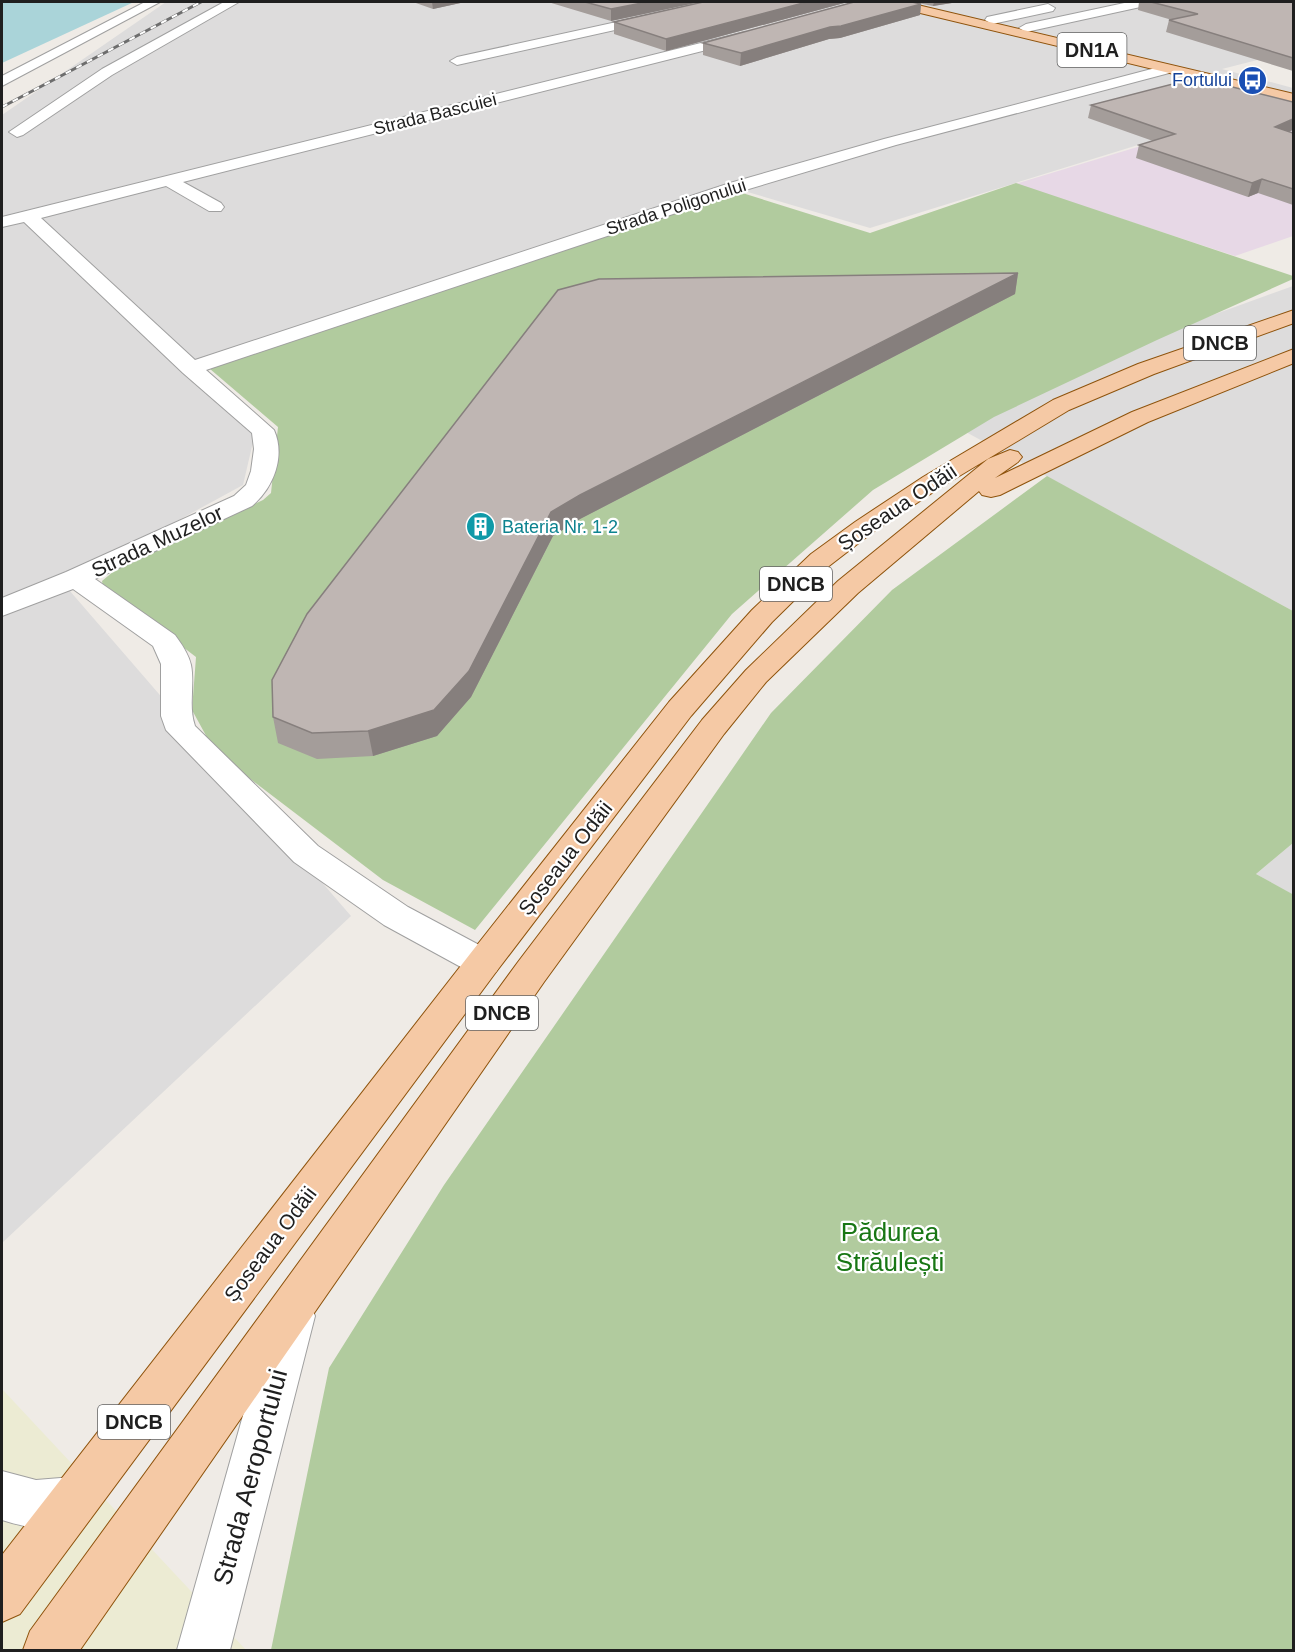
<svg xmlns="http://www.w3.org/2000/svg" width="1295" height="1652" viewBox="0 0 1295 1652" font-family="Arial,sans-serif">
	<rect width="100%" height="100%" fill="#efebe6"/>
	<path fill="#dddcdc" d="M166,2H1293V51L1222,69L1293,88V97L870,228L727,186L183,366L257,425L243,485L63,583L351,916L2,1243V115Z
		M1293,286V611L955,426L1144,340Z
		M1293,843V895L1256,874Z"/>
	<path fill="#e7d8e6" d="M1293,100V236L1235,256L1015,184Z"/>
	<path fill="#ecebd3" d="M2,1389L246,1650H2Z"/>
	<path fill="#b1cb9e" d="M1016,183L1293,276V279L1157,340L994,417L873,490L732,614L475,930L383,880L215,752L192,710L196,657L103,586L102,581L114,571L263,500L271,493L278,427L203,363L736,191L870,233Z
		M1047,476L1293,611V843L1256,874L1294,895L1293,1650H271L329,1368L444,1185L771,713L892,590Z"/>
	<path fill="#aad4d9" d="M2,2H134L2,63Z"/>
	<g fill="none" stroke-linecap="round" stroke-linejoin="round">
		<defs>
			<path id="street" d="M145,2H160L2,86V76Z
				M224,2H239L112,75L23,135L17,137L9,132L102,69Z
				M708,2H729L723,6L457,65L450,61L457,57Z
				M1129,2H1151L1145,6L1026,32L1019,28L1026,24Z
				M1048,4L1055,8L1053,11L992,24L985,20L987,17Z
				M745,32L752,36L750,39L183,182L221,203L224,207L221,211H209L166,186L41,218L195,360L730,183L884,139L1163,66H1173L1175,69L1173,72L896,145L742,191L206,370L274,430C286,457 273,488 252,506L95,579L175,635C181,643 189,655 191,665C195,685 188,706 195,726L318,846L408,907L496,954L501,963L496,972L483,976L470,972L384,925L294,862L166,730L161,716V664L153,646L73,589L2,616V598L66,572L234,496L246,485L251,471L254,449L252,433L183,373L24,222L2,227V217Z
				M293,1296L309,1302L315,1316L230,1650H177L271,1316L277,1302Z
				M2,1471L36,1480L73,1477L90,1485L98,1502L90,1519C58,1533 34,1530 2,1520Z"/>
			<path id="primary" d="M885,2H905L1294,94V103L891,6Z
				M1294,310V323L1154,374L1069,410L941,487L873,532L829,566L772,622L691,716L496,972L20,1614L2,1622V1555L470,954L669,702L752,610L811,554L855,522L923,477L1053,400L1138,364Z
				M1294,349V363L1148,422L1000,495L991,497L982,495L979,491L858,593L766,682L724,734L544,982L80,1650H23L30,1631L518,962L702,720L746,670L838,581L988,459L1010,450L1018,452L1022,457L1018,462L995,478L1132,412Z"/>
		</defs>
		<use href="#street" stroke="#a0a0a0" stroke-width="2"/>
		<use href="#primary" stroke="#8e530c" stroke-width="2"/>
		<use href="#street" fill="#fff" fill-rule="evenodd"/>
		<use href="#primary" fill="#f5c9a5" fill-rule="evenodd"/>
		<defs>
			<path id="rail" d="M2,107L201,2"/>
		</defs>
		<use href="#rail" stroke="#6d6d6d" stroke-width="3"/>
		<use href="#rail" stroke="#fff" stroke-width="2" stroke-dasharray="6" stroke-linecap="butt"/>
	</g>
	<path fill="#a49d9a" d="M413,2H465L433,9Z
		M548,2H700L611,21Z
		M703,2H848L666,51L614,34V22Z
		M913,2H958L933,6Z
		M1139,2H1293V71L1166,32L1169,20H1172L1138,10Z
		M921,4L920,15L840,38L829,39L740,66L703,55V43Z
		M1091,105L1293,133V205L1258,193L1248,197L1136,158L1139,145L1153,141L1088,118Z
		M1018,273L1015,294L580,519L553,536L471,697L437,736L373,756L317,759L278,743L273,717L272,680Z"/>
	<path fill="#867f7d" d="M432,2H465L433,9Z
		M647,2H700L611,21V9Z
		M807,2H848L666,51V39Z
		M934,2H958L933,6Z
		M921,4L920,15L840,38L829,39L740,66L741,53L830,27Z
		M1293,119V130L1271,140L1275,127Z
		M1262,179L1258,193L1248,197L1252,183Z
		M1018,273L1015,294L580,519L553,536L471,697L437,736L373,756L368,731L551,512L580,495Z"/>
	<path fill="#bfb6b3" stroke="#867f7d" stroke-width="1.5" d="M585,2H647L611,9Z
		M703,2H807L666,39L614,22Z
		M854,2H912L921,4L841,26L830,27L741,53L703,43Z
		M1151,2H1293V58L1169,20L1198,14Z
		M1196,78L1293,102V119L1275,127L1293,133V189L1262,179L1252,183L1139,145L1175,134L1091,105Z
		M1018,273L580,495L551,512L469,671L434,710L368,731L312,733L273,717L272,680L307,614L558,290L599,279Z"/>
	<defs>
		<symbol id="bus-disc" viewBox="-11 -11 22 22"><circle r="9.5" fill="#1a4fb4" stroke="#fff"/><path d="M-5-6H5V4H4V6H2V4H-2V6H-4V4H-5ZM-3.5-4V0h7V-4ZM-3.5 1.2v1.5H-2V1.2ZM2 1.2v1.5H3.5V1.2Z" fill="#fff"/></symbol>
		<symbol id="building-disc" viewBox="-11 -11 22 22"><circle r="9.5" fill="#0f9aa8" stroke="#fff"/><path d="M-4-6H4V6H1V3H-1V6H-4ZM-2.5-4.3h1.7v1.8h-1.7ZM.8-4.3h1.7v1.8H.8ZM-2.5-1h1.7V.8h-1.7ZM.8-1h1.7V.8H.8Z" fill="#fff"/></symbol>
	</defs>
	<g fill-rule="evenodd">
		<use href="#bus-disc" x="1236" y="64" width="33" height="33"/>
		<use href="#building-disc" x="464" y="510" width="33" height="33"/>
	</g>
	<g text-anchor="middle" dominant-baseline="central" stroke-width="4.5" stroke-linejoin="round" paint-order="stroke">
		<g font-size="18" fill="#164399" stroke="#fff" text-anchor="end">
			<text x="1232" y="80">Fortului</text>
		</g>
		<g font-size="18" fill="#1f1f1f" stroke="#fff">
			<text transform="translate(435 114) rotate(-14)">Strada Bascuiei</text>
			<text transform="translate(676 207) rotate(-18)">Strada Poligonului</text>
		</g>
		<g font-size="18" fill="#0d838f" stroke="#fff" text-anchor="start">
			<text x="502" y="527">Bateria Nr. 1-2</text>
		</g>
		<g fill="#fff" stroke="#626262" stroke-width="1.5">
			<rect x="1057.5" y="33" width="69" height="34" rx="4.5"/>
			<rect x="1184" y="326" width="72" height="34" rx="4.5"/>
			<rect x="760" y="567" width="72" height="34" rx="4.5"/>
			<rect x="466" y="996" width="72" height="34" rx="4.5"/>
			<rect x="98" y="1405" width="72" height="34" rx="4.5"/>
		</g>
		<g font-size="20" font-weight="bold" fill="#1f1f1f">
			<text x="1092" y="50">DN1A</text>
			<text x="1220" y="343">DNCB</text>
			<text x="796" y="584">DNCB</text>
			<text x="502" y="1013">DNCB</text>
			<text x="134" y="1422">DNCB</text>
		</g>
		<g font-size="21" fill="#1f1f1f" stroke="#fff">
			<text transform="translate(897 507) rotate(-34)">Șoseaua Odăii</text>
			<text transform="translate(157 541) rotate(-25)">Strada Muzelor</text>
			<text transform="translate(565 858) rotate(-52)">Șoseaua Odăii</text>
			<text transform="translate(270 1244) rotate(-53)">Șoseaua Odăii</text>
		</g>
		<g font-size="26" fill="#187614" stroke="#fff">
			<text x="890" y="1232">Pădurea<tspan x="890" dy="30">Străulești</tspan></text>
		</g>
		<g font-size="26" fill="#1f1f1f" stroke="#fff">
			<text transform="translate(250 1477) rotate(-75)">Strada Aeroportului</text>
		</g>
	</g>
	<rect width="1295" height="1652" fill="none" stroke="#1f1f1f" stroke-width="6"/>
</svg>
